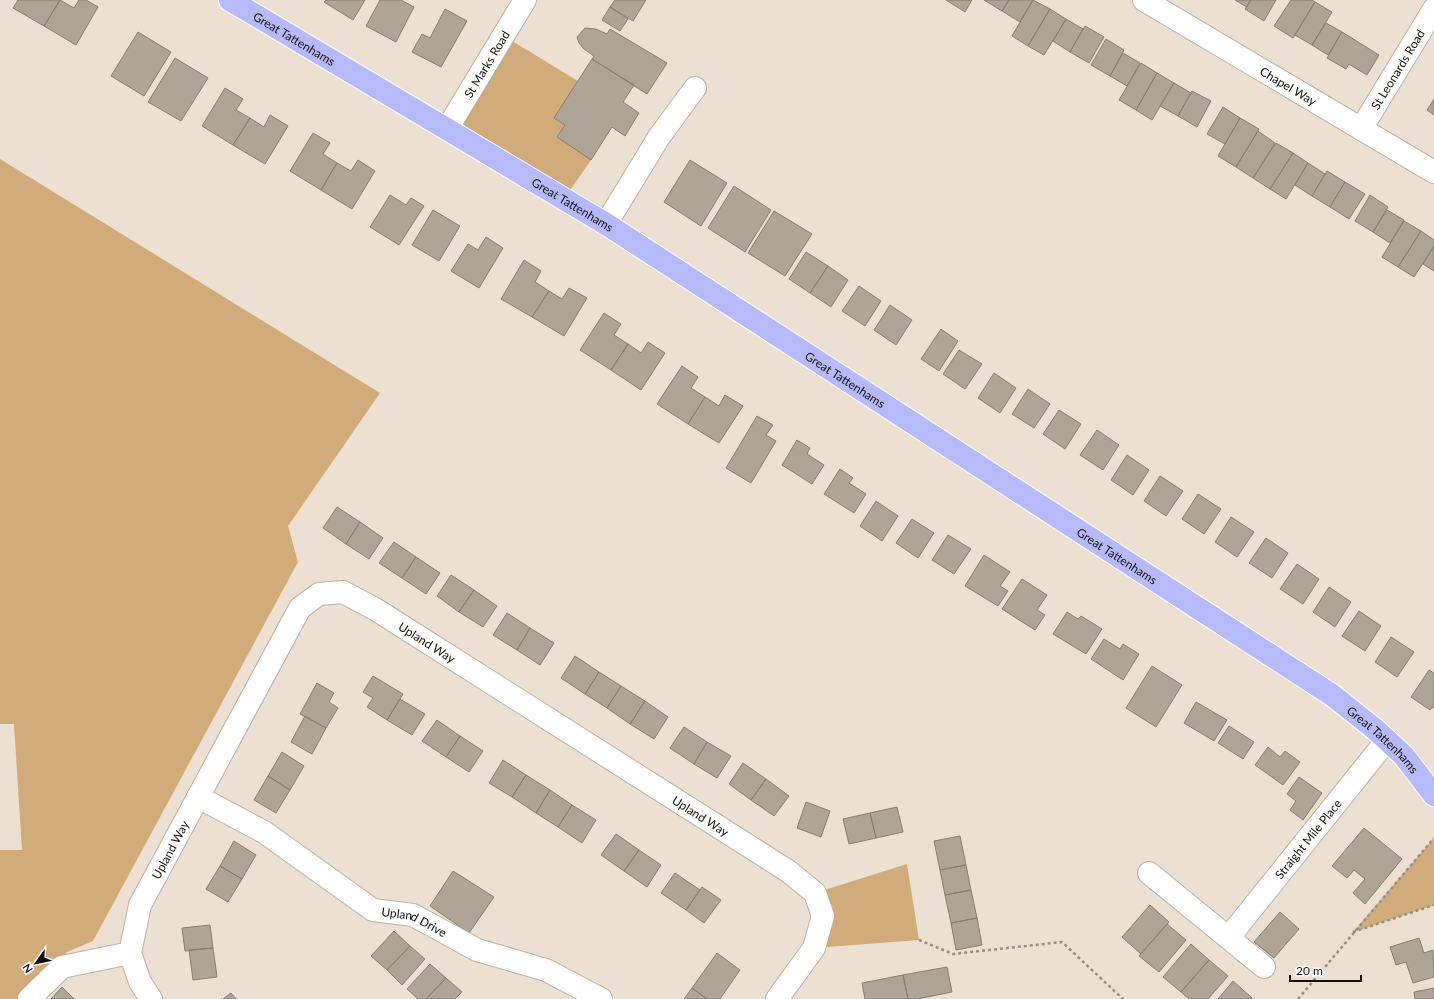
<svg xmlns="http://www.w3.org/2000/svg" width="1434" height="999" viewBox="0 0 1434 999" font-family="Lato,sans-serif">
	<rect width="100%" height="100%" fill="#ece0d3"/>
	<path fill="#d2ab7a" d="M504,36L578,81L565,125L557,137L591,160L564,199L447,129Z
		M0,159L380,393L288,526L298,562L93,941L67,952L21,999H0V850H22L14,724H0Z
		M1434,838V905L1353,932Z
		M907,864L919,940L814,948L815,893Z"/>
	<path fill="#afa597" stroke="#887d71" d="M18,0H60L44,26L13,8Z
		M60,0L74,8L79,0H86L98,7L76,45L44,26Z
		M326,0H365L353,20L324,2Z
		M380,0H401L414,7L396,42L366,26Z
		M615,0H646L633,21L610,7Z
		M946,0H972L965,12Z
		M984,0H1009L1002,11Z
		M1009,0H1033L1020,22L1002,11Z
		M1033,0L1050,9L1028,46L1012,36Z
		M1235,0H1251L1247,7Z
		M1251,0H1276L1264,21L1245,9Z
		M1291,0H1312L1315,2L1293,38L1274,26Z
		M1315,2L1332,12L1312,45L1295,35Z
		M610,7L628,19L620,31L602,20Z
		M445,9L467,21L441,67L412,52L422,34L430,38Z
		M1050,9L1066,19L1044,55L1028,46Z
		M1066,19L1083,29L1070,52L1053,41Z
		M1326,23L1342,32L1328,55L1312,45Z
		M1085,26L1104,37L1089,63L1070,52Z
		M585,28L596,29L607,34L610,29L667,63L647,94L592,59L594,56L584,49L579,43L577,37Z
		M138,32L171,52L144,96L111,76Z
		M1342,32L1379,55L1367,75L1349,64L1346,69L1327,58Z
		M1106,39L1124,50L1110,76L1091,65Z
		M1123,53L1140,63L1127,86L1110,76Z
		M175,58L208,78L181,121L148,102Z
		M592,59L634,85L623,102L639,113L625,136L612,127L591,160L557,137L565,125L554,118Z
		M1141,63L1157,73L1136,110L1119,100Z
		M1157,73L1174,83L1152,120L1136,110Z
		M1174,83L1191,93L1178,116L1160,106Z
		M225,88L243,99L236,110L250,118L233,145L202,126Z
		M1192,91L1211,101L1197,127L1178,116Z
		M1434,99V115L1427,110Z
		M1223,107L1240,118L1225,144L1207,134Z
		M270,115L288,126L265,164L233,145L250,118L264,127Z
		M1240,118L1259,129L1236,167L1218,156Z
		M1258,131L1275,143L1253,178L1236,167Z
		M313,133L330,143L323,154L337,163L321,190L290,171Z
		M1276,143L1293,153L1270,189L1253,178Z
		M1293,153L1308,163L1286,199L1270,189Z
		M358,160L375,171L352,209L321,190L337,163L351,171Z
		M690,160L727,183L701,226L664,202Z
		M1308,163L1325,174L1312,196L1295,185Z
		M1327,171L1345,182L1330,207L1312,196Z
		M1345,182L1365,194L1349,219L1330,207Z
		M734,186L771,210L745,252L708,228Z
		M390,195L406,205L411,198L424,206L399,245L370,227Z
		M1370,195L1388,207L1373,232L1355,221Z
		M433,210L460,226L439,261L412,245Z
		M1387,210L1404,220L1390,243L1373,232Z
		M774,211L812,234L785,276L748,253Z
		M1404,221L1421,231L1398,267L1382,257Z
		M1421,231L1434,240V246L1414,277L1398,267Z
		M486,237L503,248L479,288L451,271L468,244L478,250Z
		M1434,246V271L1423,264Z
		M806,252L828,266L810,293L789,279Z
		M524,260L541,271L535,282L549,291L532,317L501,299Z
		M828,266L848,280L831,307L810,293Z
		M859,286L881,301L865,326L842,311Z
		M569,288L587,298L564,336L532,317L549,291L562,299Z
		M890,305L912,320L896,345L874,330Z
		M604,313L621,324L614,335L628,344L611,370L580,350Z
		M941,329L958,341L939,371L921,359Z
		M648,342L665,353L641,390L611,370L628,344L641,353Z
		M959,350L982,364L965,389L943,374Z
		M682,366L698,377L691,388L705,397L688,424L657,404Z
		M994,373L1016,388L1000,413L978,398Z
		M1028,389L1050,404L1034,428L1012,414Z
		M725,395L743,406L719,443L688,424L705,397L719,406Z
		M1059,410L1081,424L1065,449L1043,434Z
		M757,416L773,425L766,435L776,441L751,483L726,468Z
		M1097,430L1119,445L1103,470L1080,455Z
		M797,440L810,448L807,454L824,465L812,484L782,465Z
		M1127,455L1149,470L1133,495L1111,480Z
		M840,469L853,478L849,483L866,494L854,513L824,494Z
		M1160,476L1183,491L1166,516L1144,501Z
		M1198,494L1221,509L1204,534L1182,519Z
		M876,501L898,516L882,541L860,526Z
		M337,507L360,522L346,544L323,528Z
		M1231,517L1254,532L1237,557L1215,542Z
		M912,519L934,533L918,558L896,543Z
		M360,522L383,538L369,559L346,544Z
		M948,535L971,549L954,574L932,560Z
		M1266,538L1288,553L1272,578L1249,563Z
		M394,542L416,557L402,578L379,563Z
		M984,555L1010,572L1000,586L1008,591L998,606L965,586Z
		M416,557L440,573L426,594L402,578Z
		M1297,564L1319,579L1303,604L1280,589Z
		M451,575L474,590L459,612L437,596Z
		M1022,579L1047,595L1037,610L1045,615L1035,630L1002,609Z
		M1329,587L1351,602L1335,627L1313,612Z
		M474,590L497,606L483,627L459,612Z
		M1359,611L1381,626L1365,651L1342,636Z
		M1067,612L1078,619L1081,616L1102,629L1086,654L1053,634Z
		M507,613L530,628L517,650L493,635Z
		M530,628L554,643L540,665L517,650Z
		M1391,637L1414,652L1397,677L1375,662Z
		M1104,639L1120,649L1123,644L1139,654L1123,680L1091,659Z
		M575,656L599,672L585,694L561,678Z
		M1152,666L1182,685L1156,727L1126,708Z
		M1429,670L1434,673V708L1432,707L1430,710L1411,697Z
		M599,672L621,686L607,708L585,694Z
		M373,676L403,694L387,720L367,707L373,698L363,692Z
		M317,683L334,693L329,702L338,708L326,728L300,714Z
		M621,686L645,701L630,724L607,708Z
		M400,699L425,714L412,735L387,720Z
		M645,701L668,717L654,739L630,724Z
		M1196,702L1227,720L1214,741L1184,723Z
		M305,716L326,728L312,754L291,742Z
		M437,720L460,736L446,757L422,741Z
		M1229,726L1254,742L1243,759L1218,743Z
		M684,727L707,742L694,764L670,748Z
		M460,736L483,751L469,772L446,757Z
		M707,742L731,756L717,778L694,764Z
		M1268,747L1280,757L1285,751L1300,762L1283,785L1255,765Z
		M282,752L304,766L290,790L268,776Z
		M503,760L526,775L512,797L489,783Z
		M743,763L766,779L751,800L729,784Z
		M526,775L550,790L536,813L512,797Z
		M268,776L290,790L276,813L254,800Z
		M1299,777L1322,793L1303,820L1290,810L1296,801L1287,794Z
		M766,779L789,796L774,816L751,800Z
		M550,790L572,805L558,827L536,813Z
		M806,802L830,811L821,837L797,828Z
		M572,805L596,820L582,843L558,827Z
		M897,807L903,832L876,838L870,813Z
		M870,813L876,838L849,844L843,819Z
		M1364,828L1402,859L1365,904L1353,893L1365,879L1354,870L1347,878L1332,866Z
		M616,834L639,850L624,871L601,855Z
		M960,836L966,865L940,870L934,841Z
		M234,841L256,855L242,879L220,866Z
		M639,850L661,865L647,887L624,871Z
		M966,865L971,890L945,895L940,870Z
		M220,866L242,879L228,902L206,889Z
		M453,871L494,897L469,933L430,906Z
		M675,873L700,890L686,910L661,893Z
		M702,887L721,900L704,923L686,910Z
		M971,890L977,918L951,923L945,895Z
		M1150,905L1169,922L1141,954L1122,937Z
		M1280,912L1299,929L1274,958L1254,942Z
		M977,918L982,945L956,950L951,923Z
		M1167,924L1186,940L1159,972L1139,956Z
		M210,925L213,948L185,951L182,928Z
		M394,931L410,946L387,970L371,956Z
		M1419,938L1424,953L1433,950L1434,977L1413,983L1406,962L1396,965L1390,947Z
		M1191,944L1209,960L1181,992L1163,977Z
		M410,946L425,959L402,985L387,970Z
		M213,948L217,977L193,980L189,950Z
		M717,953L740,970L720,999H707L692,988Z
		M1209,960L1228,976L1208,999H1189L1181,992Z
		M430,964L446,978L426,999H418L407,989Z
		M947,967L952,992L917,999H908L903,975Z
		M903,975L908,999H865L862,983Z
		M446,978L462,992L455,999H426Z
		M1233,981L1252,998L1251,999H1218Z
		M62,987L74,999H51Z
		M692,988L707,999H684Z
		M1434,988V999H1415L1414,992Z
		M231,993L236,999H223Z"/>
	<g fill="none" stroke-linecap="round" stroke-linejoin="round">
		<defs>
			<g id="minor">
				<path id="s1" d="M1144,0L1434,172"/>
				<path id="s2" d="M447,129L525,0"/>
				<path id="s3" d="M1361,129L1434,9"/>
				<path d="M606,224L659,137L695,88"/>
				<path id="s4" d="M198,797L264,832L373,910L413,915L477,950L546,970L601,999"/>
				<path d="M1149,873L1264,967"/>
				<path id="s5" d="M1229,937L1387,740"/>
				<path d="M29,999L62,967L130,953"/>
				<path id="s6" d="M151,999L140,982L130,953L140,905L300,608L319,594L343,592L375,609L788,871L815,893L823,916L814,948L777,999"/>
			</g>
			<g id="major">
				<path id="s7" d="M230,0L606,224L1332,695L1376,730L1404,756L1434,795"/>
			</g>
		</defs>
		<use href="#minor" stroke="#bcb1a4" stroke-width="24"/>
		<use href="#major" stroke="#fff" stroke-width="24"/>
		<path stroke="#968e84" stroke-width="2.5" stroke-dasharray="3 3" stroke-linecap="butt" d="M1353,932L1434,905
			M919,940L953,954L1062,942L1123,999
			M1298,999L1434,838"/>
		<use href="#minor" stroke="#fff" stroke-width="22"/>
		<use href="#major" stroke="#b6bafb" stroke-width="22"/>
	</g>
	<g text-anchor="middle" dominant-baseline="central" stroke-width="3.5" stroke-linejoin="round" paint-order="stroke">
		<g font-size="12" fill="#120f0a" stroke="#fff">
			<text stroke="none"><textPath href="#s7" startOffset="75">Great Tattenhams</textPath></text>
			<text stroke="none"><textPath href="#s2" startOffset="76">St Marks Road</textPath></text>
			<text stroke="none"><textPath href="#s3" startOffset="70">St Leonards Road</textPath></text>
			<text stroke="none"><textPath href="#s1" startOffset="168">Chapel Way</textPath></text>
			<text stroke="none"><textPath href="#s7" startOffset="399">Great Tattenhams</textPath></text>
			<text stroke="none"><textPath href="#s7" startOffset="723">Great Tattenhams</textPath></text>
			<text stroke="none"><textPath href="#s7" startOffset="1047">Great Tattenhams</textPath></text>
			<text stroke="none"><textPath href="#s6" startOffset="583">Upland Way</textPath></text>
			<text stroke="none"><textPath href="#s7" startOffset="1371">Great Tattenhams</textPath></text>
			<text stroke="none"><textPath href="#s6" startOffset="907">Upland Way</textPath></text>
			<text stroke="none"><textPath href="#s5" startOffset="126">Straight Mile Place</textPath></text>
			<text stroke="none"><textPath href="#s6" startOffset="163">Upland Way</textPath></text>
			<text stroke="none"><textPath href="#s4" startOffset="252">Upland Drive</textPath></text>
		</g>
	</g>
	<g transform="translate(36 963) rotate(237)" stroke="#ffffff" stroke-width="3" paint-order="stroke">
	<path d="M0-3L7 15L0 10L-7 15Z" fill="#120f0a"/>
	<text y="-6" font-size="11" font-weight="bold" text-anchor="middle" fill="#120f0a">N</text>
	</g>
	<path d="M1290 975v6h71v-6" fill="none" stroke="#120f0a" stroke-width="2"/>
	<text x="1296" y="975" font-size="12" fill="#120f0a" stroke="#ffffff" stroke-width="3" paint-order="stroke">20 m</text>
</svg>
